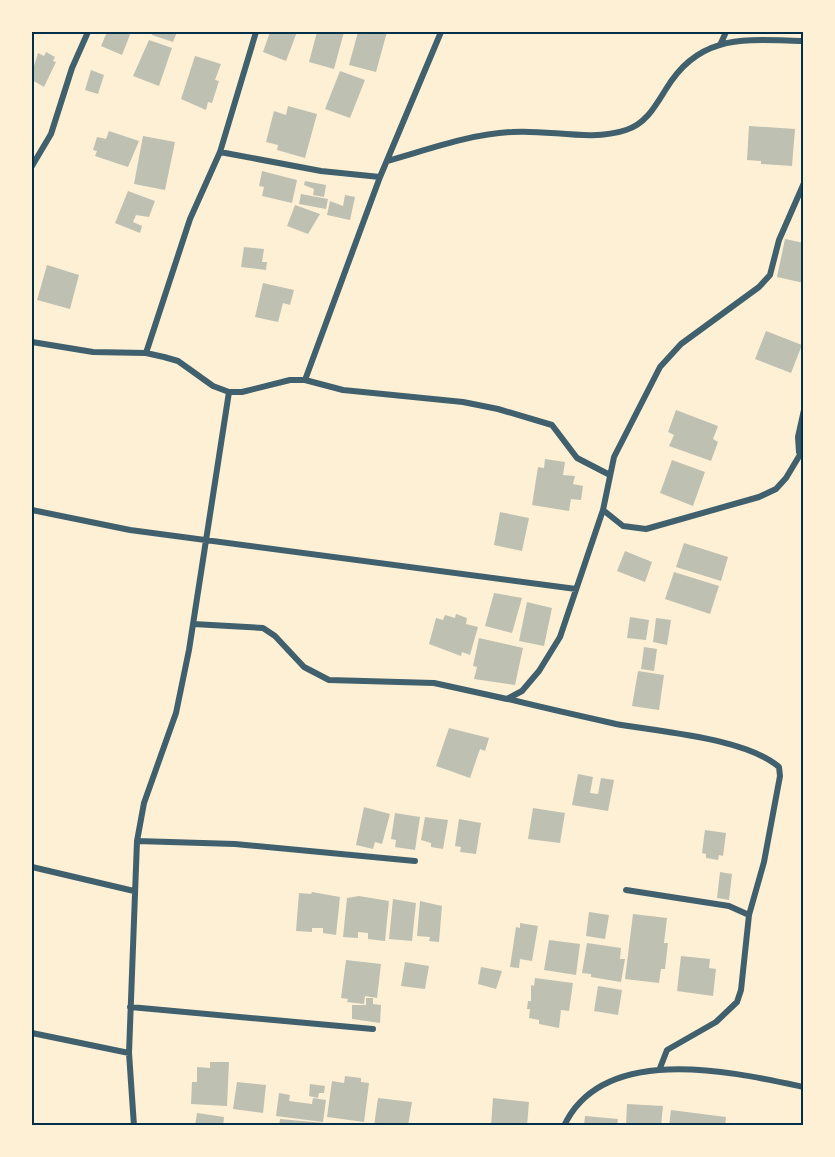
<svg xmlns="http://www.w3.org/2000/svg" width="835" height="1157" viewBox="0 0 835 1157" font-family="'Source Sans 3',sans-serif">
	<rect width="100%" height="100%" fill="#fdf0d5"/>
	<path fill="#bec0b2" d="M107,32H131L122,55L101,46Z
		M153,32H177L173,42L152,35Z
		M270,32H297L286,61L263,52Z
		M317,32H344L334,69L309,62Z
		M358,32H387L376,72L349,65Z
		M149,40L172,48L159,86L133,76Z
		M46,52L55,57L53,61L56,62L44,87L32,80V72L38,53L44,56Z
		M195,56L221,64L215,80L219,81L212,103L208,102L206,110L181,99Z
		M91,70L104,75L98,94L85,90Z
		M340,71L365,80L350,118L325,109Z
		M288,106L317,114L305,158L277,150L278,145L266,142L274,111L286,115Z
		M749,126L795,129L792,166L761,164V161L747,160Z
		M109,131L139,141L128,167L95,156L97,151L93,150L97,137L106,139Z
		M143,136L175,142L165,190L134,184Z
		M262,171L297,180L292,203L262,196L264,187L259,186Z
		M305,181L326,185L324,197L313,195L314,189L304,185Z
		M128,191L155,201L149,217L136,215L133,222L142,226L140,233L115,223Z
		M301,194L328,199L326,209L299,204Z
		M345,195L355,197L350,220L327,215L330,201L343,206Z
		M295,205L320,214L308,234L287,226Z
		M785,239L804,243V283L777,277Z
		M244,247L264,249L262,262H267L266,270L241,267Z
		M47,265L79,275L70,309L37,300Z
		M263,283L294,290L290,305L283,303L278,322L255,317Z
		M766,331L802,345L791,373L755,359Z
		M676,410L718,426L713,439L718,442L711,461L669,446L674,435L668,432Z
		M545,459L565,462L563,475L575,476L573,484L583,486L581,500L571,499L569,511L532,505L538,467L544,468Z
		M672,460L705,472L693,506L660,493Z
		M500,512L529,518L522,551L494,545Z
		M684,543L728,557L721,581L676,567Z
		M625,551L652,562L645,582L617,571Z
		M674,572L719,586L710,614L665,599Z
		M494,593L522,598L512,633L485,626Z
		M527,602L552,608L544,646L519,641Z
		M456,614L467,618L466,624L478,627L470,655L462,652L461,656L429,644L436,618L443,620L445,615L455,618Z
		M630,617L649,620L646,640L627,638Z
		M656,618L671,620L667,645L653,642Z
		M479,638L523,648L515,685L474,679L477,667L473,666Z
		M644,647L657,649L654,671L641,669Z
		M638,671L664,675L659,710L632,706Z
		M449,728L489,738L485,751L480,749L470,778L436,766Z
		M578,774L593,777L590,793L598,794L601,778L614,780L608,811L572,805Z
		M364,807L390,814L382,844L375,842L373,849L356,845Z
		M533,808L565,813L560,843L528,839Z
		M395,813L420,817L415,850L395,847L396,840L391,839Z
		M425,817L448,820L443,849L431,847V843L421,840Z
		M459,819L481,823L476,854L460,852L461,847L455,846Z
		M705,830L726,833L723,856L719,855L718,860L706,858V854L702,853Z
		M720,872L732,874L729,900L717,898Z
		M312,892L340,897L336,935L323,933V928H312V932L296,931L299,893L311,894Z
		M359,896L389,901L385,941L368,939V933L358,932V938L343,937L347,898Z
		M393,899L416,903L412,941L389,939Z
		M420,901L442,906L439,942L429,941L430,937L417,936Z
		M589,912L609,915L605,939L586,936Z
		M633,914L667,918L664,943H668L665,969H661L659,983L625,979Z
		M520,923L538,926L532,961L520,959L519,968L510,967L516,927L520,928Z
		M549,940L580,944L576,975L544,970Z
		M587,943L621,948L620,959H625L621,982L591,977V974L582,973Z
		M681,956L710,959L709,968L716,969L713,996L677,991Z
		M346,960L381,964L377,998L365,996L364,1004L347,1002L348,999L341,998Z
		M405,962L429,966L425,989L401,986Z
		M481,967L502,971L496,989L478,984Z
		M535,978L573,983L569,1011L561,1010L559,1028L539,1024V1020L529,1018L530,1009H527L528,1001H531V985L534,986Z
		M598,986L622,990L618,1015L594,1011Z
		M366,998H373V1004L381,1005L380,1023L352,1019V1005H369H366Z
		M210,1062H229L227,1106L191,1104L192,1082H197V1067L210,1068Z
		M345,1076L361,1078V1082L369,1083L364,1122L327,1117L332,1081L344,1083Z
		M237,1082L266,1085L263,1113L233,1109Z
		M310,1084L325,1086L324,1093H319L318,1098L309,1096Z
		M279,1093L290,1095L289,1101L312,1104L313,1098L326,1100L323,1122L276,1116Z
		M378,1098L412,1102L408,1126H374Z
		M493,1098L529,1102L527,1126H491Z
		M627,1104L663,1106L661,1126H626Z
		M671,1110L726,1117L725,1126H669Z
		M197,1113L224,1117L223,1126H195Z
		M585,1116L618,1119L617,1126H584Z
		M280,1119L324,1123V1126H279Z"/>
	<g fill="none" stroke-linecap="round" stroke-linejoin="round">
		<path stroke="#3f606c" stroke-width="6" d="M721,43L726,32
			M220,152L321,171L380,177
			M387,161C427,150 470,134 512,132C548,129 591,142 626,130C646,124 656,105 666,89C700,32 747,40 804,41
			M32,166L51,134L72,68L88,32
			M32,342L93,352L146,353L164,357L178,361L213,386L229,392H242L290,380H305L343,390L463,402L498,409L552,425L577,458L608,474
			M146,353L190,219L220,152L256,32
			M305,380L380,177L441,32
			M799,452L798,437L804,410
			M32,510L130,530L576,589
			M603,510L623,526L646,529L759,497L776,489L786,478L804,448
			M193,624L263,628L275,636L304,667L329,680L434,683L507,699L522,691L539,671L560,637L603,510L614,457L660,367L681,344L759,287L770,275L779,240L804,183
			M508,699C544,708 580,716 616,724C661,732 745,738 779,767L780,776L764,862L749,915L741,990L737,1002L716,1022L667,1050L660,1068
			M137,841L235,844L415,861
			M32,867L134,891
			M626,890L729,906L749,915
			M130,1007L373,1029
			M32,1033L129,1053
			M134,1126L129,1053L137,841L144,803L176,713L189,650L229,392
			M564,1126C603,1042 733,1072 804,1087"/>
	</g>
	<rect width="835" height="1157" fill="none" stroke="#fdf0d5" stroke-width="66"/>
	<rect x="33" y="33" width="769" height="1091" fill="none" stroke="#003049" stroke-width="2"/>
</svg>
